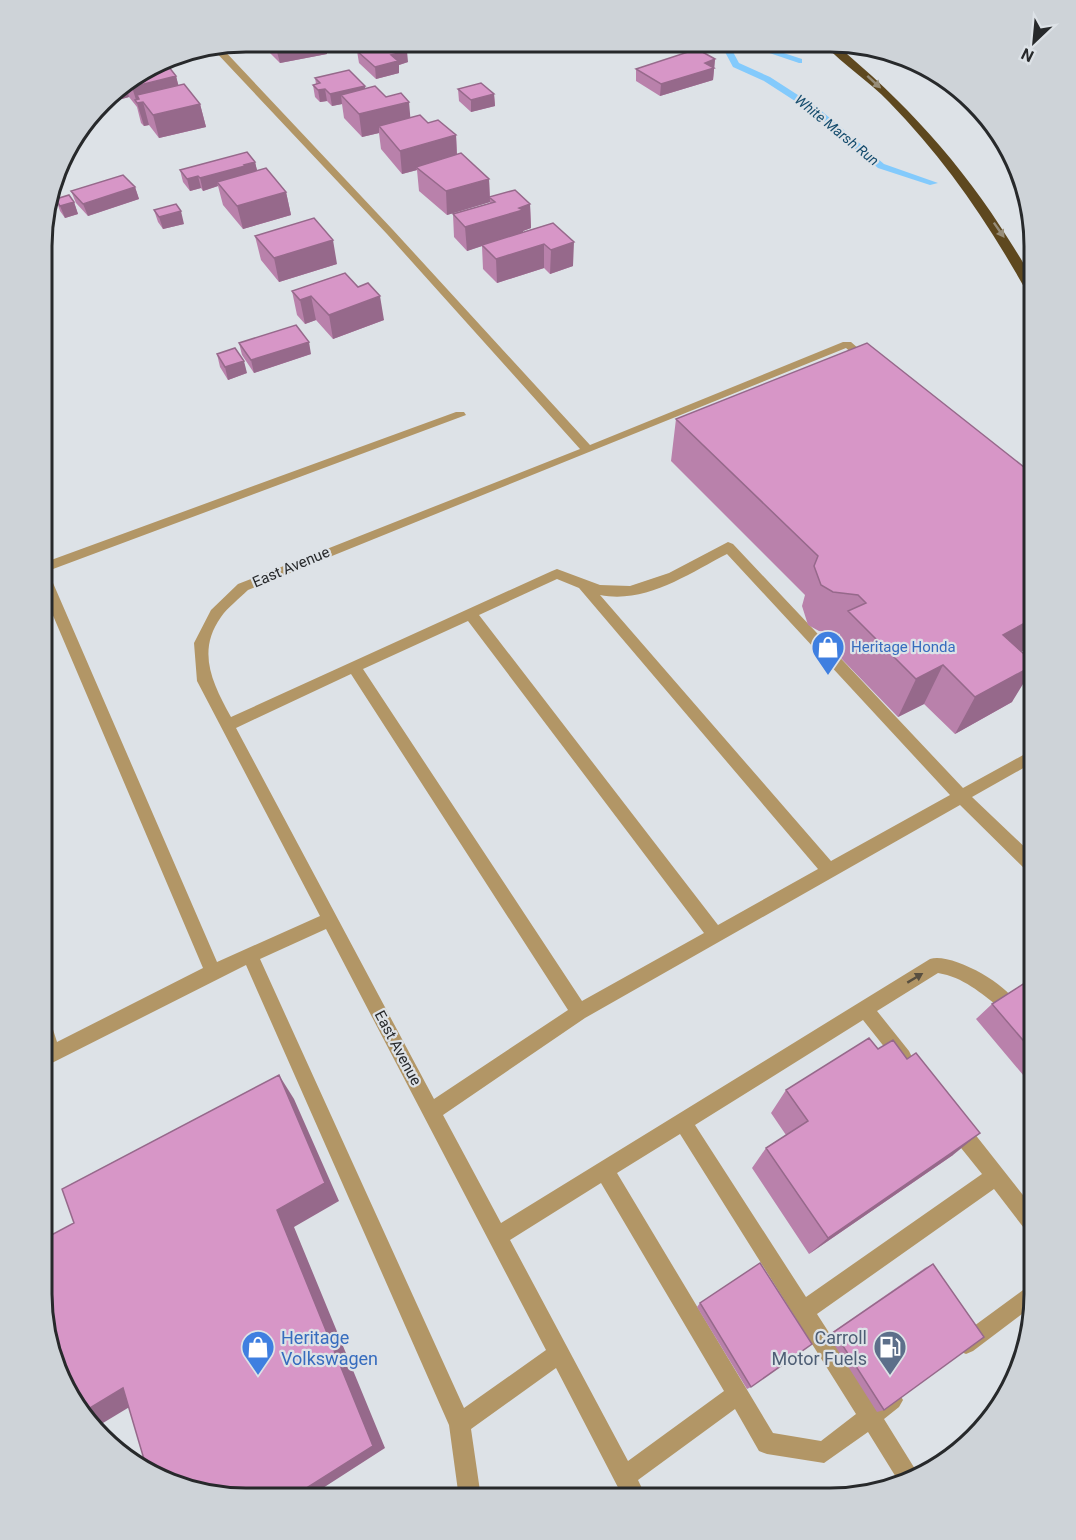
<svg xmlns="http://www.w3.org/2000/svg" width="1076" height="1540" viewBox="0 0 1076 1540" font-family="Roboto,sans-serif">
	<rect width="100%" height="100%" fill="#dde2e7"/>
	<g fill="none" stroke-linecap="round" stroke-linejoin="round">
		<path fill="#83cafc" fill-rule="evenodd" d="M733,43L756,44L802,59V63H799L755,48L739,47L733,52L739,63L770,77L818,108L884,164L938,183L930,185L878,168L812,112L764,81L733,67L725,52Z"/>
		<path fill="#b29666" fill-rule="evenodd" d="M220,46L393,230L590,445L843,342H851L874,362L872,364H864L846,348L248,590C239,599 228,607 221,617C196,652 213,684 231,717L552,571L557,569L600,585L630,586L669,573L728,542L733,544L963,788L1034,749V762L972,797L1034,856V874L1028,872L960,805L585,1018L443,1115L501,1223L930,959C950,952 1006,983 1015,1002L1012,1008L1006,1010L1000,1008C981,993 963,977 938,973L877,1011L909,1051L912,1057L909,1063L903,1066L897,1063L863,1020L695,1125L806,1297L982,1174L949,1133L947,1126L949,1119L956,1117L963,1119L1034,1209V1235L1027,1232L994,1189L817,1314L873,1401L892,1389L899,1393L903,1400L899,1407L884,1419L920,1477L899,1482L868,1432L824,1463L767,1454L759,1451L735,1409L638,1480L646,1497H623L556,1368L471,1429L480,1491L478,1497H456L458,1491L449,1425L246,965L42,1068V1012L48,1014L57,1042L203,968L43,592V563L456,412H464L466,415L45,572L50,576L217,962L320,916L197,681L194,643L211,610L238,584L580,449L387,234L212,48ZM727,554L950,795L831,861L600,595C646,604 688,574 727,554ZM557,579L579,588L818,869L718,925L479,615ZM468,621L704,933L582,1001L363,669ZM351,674L568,1010L434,1099L236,728ZM326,929L546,1350L464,1408L260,959ZM680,1134L856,1414L821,1441L773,1433L617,1173ZM601,1183L724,1391L628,1461L510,1240Z
			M1034,1282V1305L973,1351L966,1354L959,1351L956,1344L959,1337Z"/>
		<path fill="#5e481f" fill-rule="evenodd" d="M824,44H835C903,100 962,164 1009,240C1020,258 1034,276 1034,298L1028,294C989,224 945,159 889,102C869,81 843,65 824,44Z"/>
	</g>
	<path fill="#b981ab" d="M265,42H324L327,54L280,63L267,50Z
		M357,51L408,62L399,65V73L376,79L359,63Z
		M715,59L713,80L660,96L636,81V69Z
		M165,62L176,76L178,85L200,104L206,127L159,138L149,125L144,126L141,123L137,107L129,97L118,100L113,94V92Z
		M315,78L365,86V89L386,97L410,117L428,123L456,135L457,154L489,179L490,202L447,215L419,191L417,170L402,174L381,149L379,133L362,137L344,118L342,104L332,106L327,101L320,102L315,97L313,85L316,84Z
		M458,89L494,94L495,106L471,112L459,101Z
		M255,162L257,171L286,192L291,215L243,229L223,205L218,186L203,191L201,188L190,191L183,182L180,170Z
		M135,187L139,199L88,216L76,203L71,191Z
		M489,197L530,204L531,228L523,231V232L553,223L573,266L550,274L544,268L497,283L483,269L482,246L467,251L454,237L453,214L490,203Z
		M56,199L74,202L78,214L65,218L60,211Z
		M154,210L184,224L163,229L158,222Z
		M255,236L337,264L279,282L261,260Z
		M345,273L384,320L333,339L316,320L305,324L297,315L292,291Z
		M239,343L311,354L254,373L242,355Z
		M217,354L247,373L228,380L220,367Z
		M676,419L1022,652L1012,702L955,734L924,704L898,717L834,651L840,634L819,631L808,625L802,606L805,595L671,461Z
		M1034,977V1088L976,1019L992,1004Z
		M786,1090L953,1155L809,1254L752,1168L766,1148L786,1135L771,1113Z
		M933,1264L884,1410L877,1412L828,1335L925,1268Z
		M700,1303L751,1387L747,1389L697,1307Z"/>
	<path fill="#96698b" d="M325,43L327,54L280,63L277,52Z
		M407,51L408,62L399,65V73L376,79L375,67L391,55Z
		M715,59L713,80L660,96L661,84L705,63Z
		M176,76L182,99L143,102L149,125L144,126L132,87Z
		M126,85L129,97L118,100L115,91Z
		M365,86L366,98L341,95L342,104L332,106L330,94Z
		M325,89L327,101L320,102L318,90Z
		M494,94L495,106L471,112V100Z
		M409,102L411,125L379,126V133L362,137L359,114Z
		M200,104L206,127L159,138L153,115Z
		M456,135L457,159L416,167L417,170L402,174L400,151Z
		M255,162L258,174L217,182L218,186L203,191L200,178Z
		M198,176L201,188L190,191L187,179Z
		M489,179L490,202L447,215L446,191Z
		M135,187L139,199L88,216L83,204Z
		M286,192L291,215L243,229L237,206Z
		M74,202L78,214L65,218L60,206Z
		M530,204L531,228L523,231V234L482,245V246L467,251L465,227Z
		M181,211L184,224L163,229L159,217Z
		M333,240L337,264L279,282L274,258Z
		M574,242L573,266L550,274L551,250Z
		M544,244V268L497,283L496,259Z
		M311,296L316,320L305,324L300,300Z
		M380,296L384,320L333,339L329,315Z
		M309,342L311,354L254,373L251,360Z
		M244,361L247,373L228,380L225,367Z
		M1034,618V645L981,674L1003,635Z
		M943,665L924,704L898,717L916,679Z
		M1034,665V666L1012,702L955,734L975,697Z
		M43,732L49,748L43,751Z
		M279,1075L294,1099L339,1201L294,1227L385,1448L309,1497L294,1496L277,1210Z
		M980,1133L953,1155L809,1254L828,1238Z
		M123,1388L151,1394L98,1426L85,1411Z"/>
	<path fill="#d796c7" stroke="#96698b" stroke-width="1.5" d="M268,42H324L325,43L277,52Z
		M398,43L407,51L391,55L398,61L375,67L357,51Z
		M697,49L715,59L705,63L714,68L661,84L636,69Z
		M165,62L176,76L132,87L129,83Z
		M349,70L365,86L330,94L325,89L318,90L313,85L320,83L315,78Z
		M481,83L494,94L471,100L458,89Z
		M184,84L200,104L153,115L143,102L137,103L135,100L139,99L137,95Z
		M375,86L386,97L401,93L409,102L359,114L341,95Z
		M420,115L428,123L438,120L456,135L400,151L379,126Z
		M247,152L255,162L244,165L245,166L200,178L198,176L187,179L180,170Z
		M461,153L489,179L446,191L416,167Z
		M266,168L286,192L237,206L217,182Z
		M123,175L135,187L83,204L71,191Z
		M515,190L530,204L519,208L523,210L465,227L453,214L495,202L489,197Z
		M69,195L74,202L60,206L56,199Z
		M176,204L181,211L159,217L154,210Z
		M314,218L333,240L274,258L255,236Z
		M553,223L574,242L551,250L544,244L496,259L482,245Z
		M345,273L358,287L368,283L380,296L329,315L311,296L300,300L292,291Z
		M296,325L309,342L251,360L239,343Z
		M867,343L1034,475V618L1003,635L1034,663V665L975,697L943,665L916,679L848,611L866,603L858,595L833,592L821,585L814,566L818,556L676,419Z
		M235,348L244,361L225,367L217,354Z
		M1034,977V1053L992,1004Z
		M869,1038L878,1049L893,1040L907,1059L916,1053L980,1133L828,1238L766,1148L808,1121L786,1090Z
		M279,1075L325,1183L277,1210L373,1446L294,1496H220L146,1466L123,1388L85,1411L63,1384L42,1294V1240L74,1223L62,1189Z
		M760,1263L812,1344L751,1387L700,1303Z
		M933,1264L984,1337L884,1410L834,1332Z"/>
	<defs><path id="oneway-solid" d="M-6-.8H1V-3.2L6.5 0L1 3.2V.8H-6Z" transform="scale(1.5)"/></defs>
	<g fill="#978d79">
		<use href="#oneway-solid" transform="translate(874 82) rotate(42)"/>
		<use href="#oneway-solid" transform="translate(999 230) rotate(55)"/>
	</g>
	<use fill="#584f40" href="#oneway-solid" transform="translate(915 978) rotate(-31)"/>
	<defs>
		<symbol id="shop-pin" viewBox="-11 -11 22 30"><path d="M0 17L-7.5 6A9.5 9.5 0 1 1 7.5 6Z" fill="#3f7fe0" stroke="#dde2e7"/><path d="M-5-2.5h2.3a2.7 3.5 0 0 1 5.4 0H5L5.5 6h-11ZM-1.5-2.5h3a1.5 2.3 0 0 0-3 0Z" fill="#fff"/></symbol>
		<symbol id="fuel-pin" viewBox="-11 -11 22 30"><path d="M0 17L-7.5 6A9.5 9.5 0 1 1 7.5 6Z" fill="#5c6f8a" stroke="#dde2e7"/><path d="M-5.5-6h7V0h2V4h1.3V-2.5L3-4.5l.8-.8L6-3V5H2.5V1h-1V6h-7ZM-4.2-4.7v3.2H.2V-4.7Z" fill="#fff"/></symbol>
	</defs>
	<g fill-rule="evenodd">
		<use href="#shop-pin" x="809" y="628" width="38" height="52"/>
		<use href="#shop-pin" x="239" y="1328" width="38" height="52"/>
		<use href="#fuel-pin" x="871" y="1328" width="38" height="52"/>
	</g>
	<g text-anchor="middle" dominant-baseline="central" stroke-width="4.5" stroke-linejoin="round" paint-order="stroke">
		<g font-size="14" font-style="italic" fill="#154c6d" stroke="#dde2e7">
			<text transform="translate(837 130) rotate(39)">White Marsh Run</text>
		</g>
		<g font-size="15" fill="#27292b" stroke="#dde2e7">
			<text transform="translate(291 567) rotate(-23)">East Avenue</text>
			<text transform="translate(398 1048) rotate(62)">East Avenue</text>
		</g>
		<g font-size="15" fill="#366cbe" stroke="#dde2e7" text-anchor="start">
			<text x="851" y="647">Heritage Honda</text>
		</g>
		<g font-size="18" fill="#366cbe" stroke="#dde2e7" text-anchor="start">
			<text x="281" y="1337">Heritage<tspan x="281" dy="21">Volkswagen</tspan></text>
		</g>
		<g font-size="18" fill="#4e5e75" stroke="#dde2e7" text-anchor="end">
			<text x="867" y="1337">Carroll<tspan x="867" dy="21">Motor Fuels</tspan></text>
		</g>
	</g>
	<path d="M0 0H1076V1540H0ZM246 52H830A194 194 0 0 1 1024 246V1294A194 194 0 0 1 830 1488H246A194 194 0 0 1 52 1294V246A194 194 0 0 1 246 52Z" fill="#ced3d8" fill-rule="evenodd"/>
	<path fill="none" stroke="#27292b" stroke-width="3" d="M246 52H830A194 194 0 0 1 1024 246V1294A194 194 0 0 1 830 1488H246A194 194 0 0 1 52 1294V246A194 194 0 0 1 246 52Z"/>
	<g transform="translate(1034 42) rotate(206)" stroke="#dde2e7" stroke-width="4.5" paint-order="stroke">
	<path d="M0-4.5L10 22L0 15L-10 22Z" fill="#27292b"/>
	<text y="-9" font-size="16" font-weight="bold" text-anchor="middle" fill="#27292b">N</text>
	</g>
</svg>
